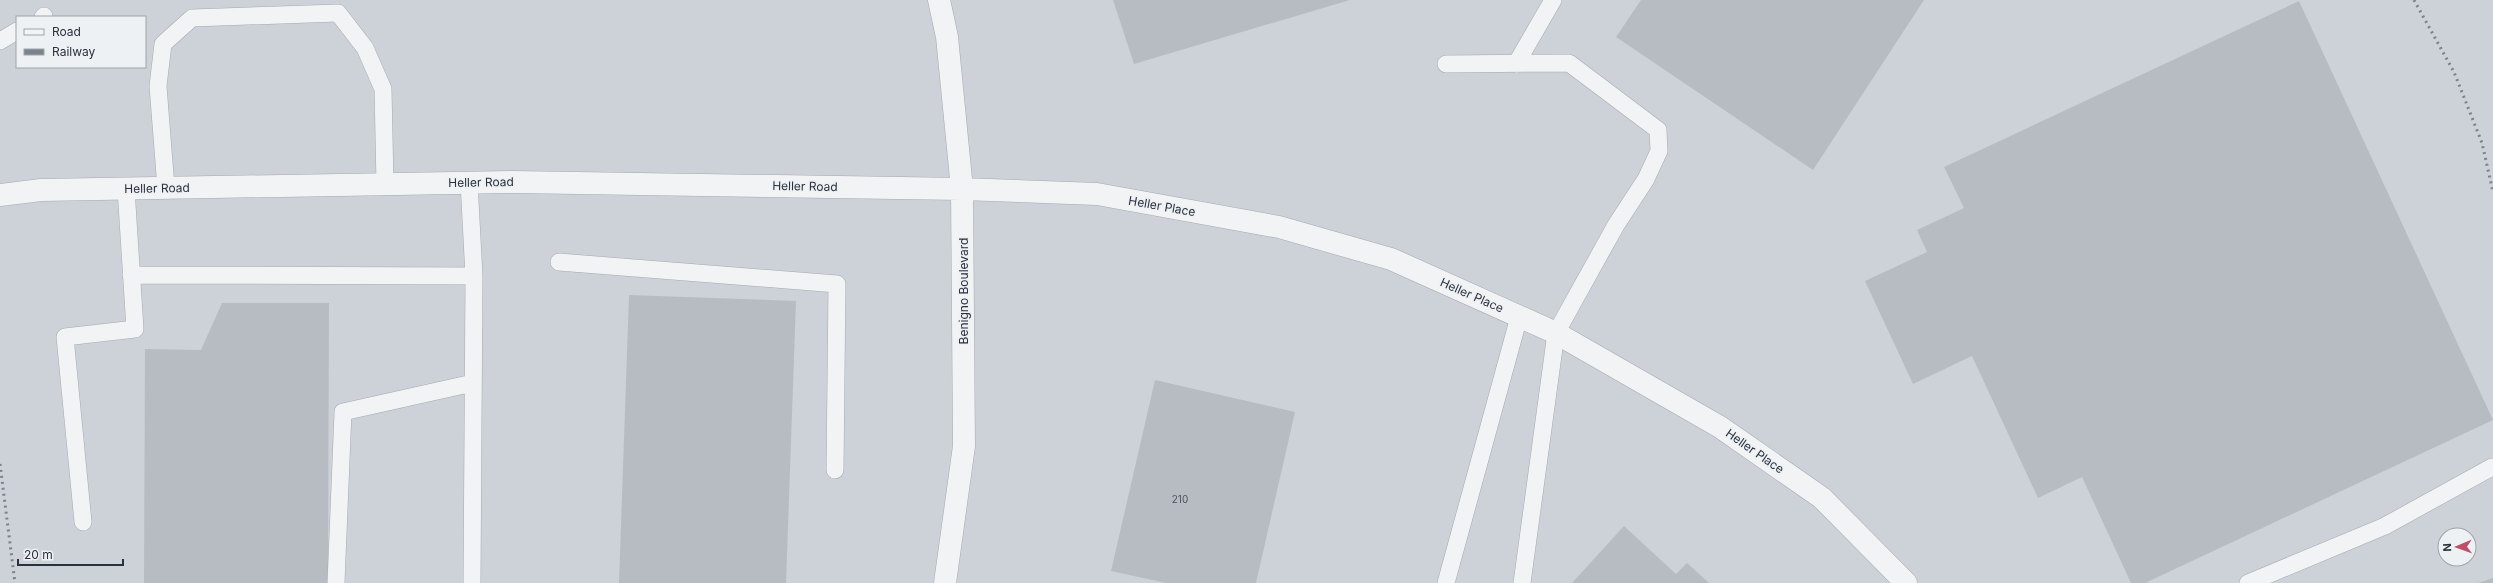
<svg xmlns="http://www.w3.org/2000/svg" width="2493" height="583" viewBox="0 0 2493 583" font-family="Inter,sans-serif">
	<rect width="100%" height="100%" fill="#dfe2e6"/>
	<path fill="#cdd2d8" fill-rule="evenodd" d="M0,0H2493V583H0ZM17,17H145V67H17ZM2445,535H2469V559H2445Z"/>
	<path fill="#b7bcc3" d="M1113,0H1350L1134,64Z
		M1641,0H1924L1813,170L1616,37Z
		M2299,1L2493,420L2145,583H2131L2082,477L2038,498L1972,356L1913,384L1865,281L1927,252L1917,230L1964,208L1944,167Z
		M629,295L796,301L786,583H619Z
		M222,303H329L328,583H144L145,349L201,350Z
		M1155,380L1295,412L1256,583H1166L1111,571Z
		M1624,526L1676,574L1687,563L1709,583H1572Z
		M2493,578V583H2478Z"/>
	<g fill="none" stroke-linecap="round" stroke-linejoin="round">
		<defs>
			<path id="service" d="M43,17L44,16
				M0,41L17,31
				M1446,64L1569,63L1658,130L1659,151L1646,179L1616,225L1556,333L1522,583
				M1516,64L1553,0
				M469,182L474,276
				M166,188L158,86L163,44L192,18L338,13L365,48L383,89L385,184
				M559,262L837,284L835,470
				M131,275L474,276L472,583
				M83,522L65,337L135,329L126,189
				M336,583L343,412L473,383
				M1446,583L1519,317
				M2248,583L2385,526L2492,467"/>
			<path id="minor" d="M939,0L947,37L962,189L964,446L945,583
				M0,195L41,190L514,182L962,189L1097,194L1279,227L1391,259L1556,333L1720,427L1822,498L1906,583"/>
		</defs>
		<use href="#service" stroke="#a5a9b0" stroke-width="18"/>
		<use href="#minor" stroke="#a5a9b0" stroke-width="23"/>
		<use href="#service" stroke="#f1f3f5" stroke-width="17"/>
		<use href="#minor" stroke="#f1f3f5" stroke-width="22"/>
		<path stroke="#7a838e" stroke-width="3" stroke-dasharray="2 4" stroke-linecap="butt" d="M2414,0L2454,72L2482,143L2493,192
			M0,464L15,583"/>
	</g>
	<g text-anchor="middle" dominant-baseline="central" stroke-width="3" stroke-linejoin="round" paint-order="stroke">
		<g font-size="10" fill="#4c545e">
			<text x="1180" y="499">210</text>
		</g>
		<g font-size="12" fill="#29313c" stroke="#eef1f4">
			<text transform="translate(481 182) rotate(-1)">Heller Road</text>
			<text transform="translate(805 186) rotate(1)">Heller Road</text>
			<text transform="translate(157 188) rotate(-1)">Heller Road</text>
			<text transform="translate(1162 206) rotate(10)">Heller Place</text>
			<text transform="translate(963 291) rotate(-90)">Benigno Boulevard</text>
			<text transform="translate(1472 295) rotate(24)">Heller Place</text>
			<text transform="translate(1755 451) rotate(35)">Heller Place</text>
		</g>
	</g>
	<rect x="16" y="16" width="130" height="52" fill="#eef1f4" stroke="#9fa4aa"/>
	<rect x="24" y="29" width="20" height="6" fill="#f1f3f5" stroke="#9fa4aa"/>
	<text x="52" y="36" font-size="12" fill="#29313c">Road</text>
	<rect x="24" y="49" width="20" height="6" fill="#7a838e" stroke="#9fa4aa"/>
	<text x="52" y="56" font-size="12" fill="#29313c">Railway</text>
	<g transform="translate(2457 547) rotate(268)"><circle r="19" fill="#eef1f4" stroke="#9fa4aa"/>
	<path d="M0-3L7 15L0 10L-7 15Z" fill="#bf5069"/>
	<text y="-6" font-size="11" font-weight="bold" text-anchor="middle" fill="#29313c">N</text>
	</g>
	<path d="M18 559v6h105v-6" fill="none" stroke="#29313c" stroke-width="2"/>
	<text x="24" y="559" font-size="12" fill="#29313c" stroke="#eef1f4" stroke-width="3" paint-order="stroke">20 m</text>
</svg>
